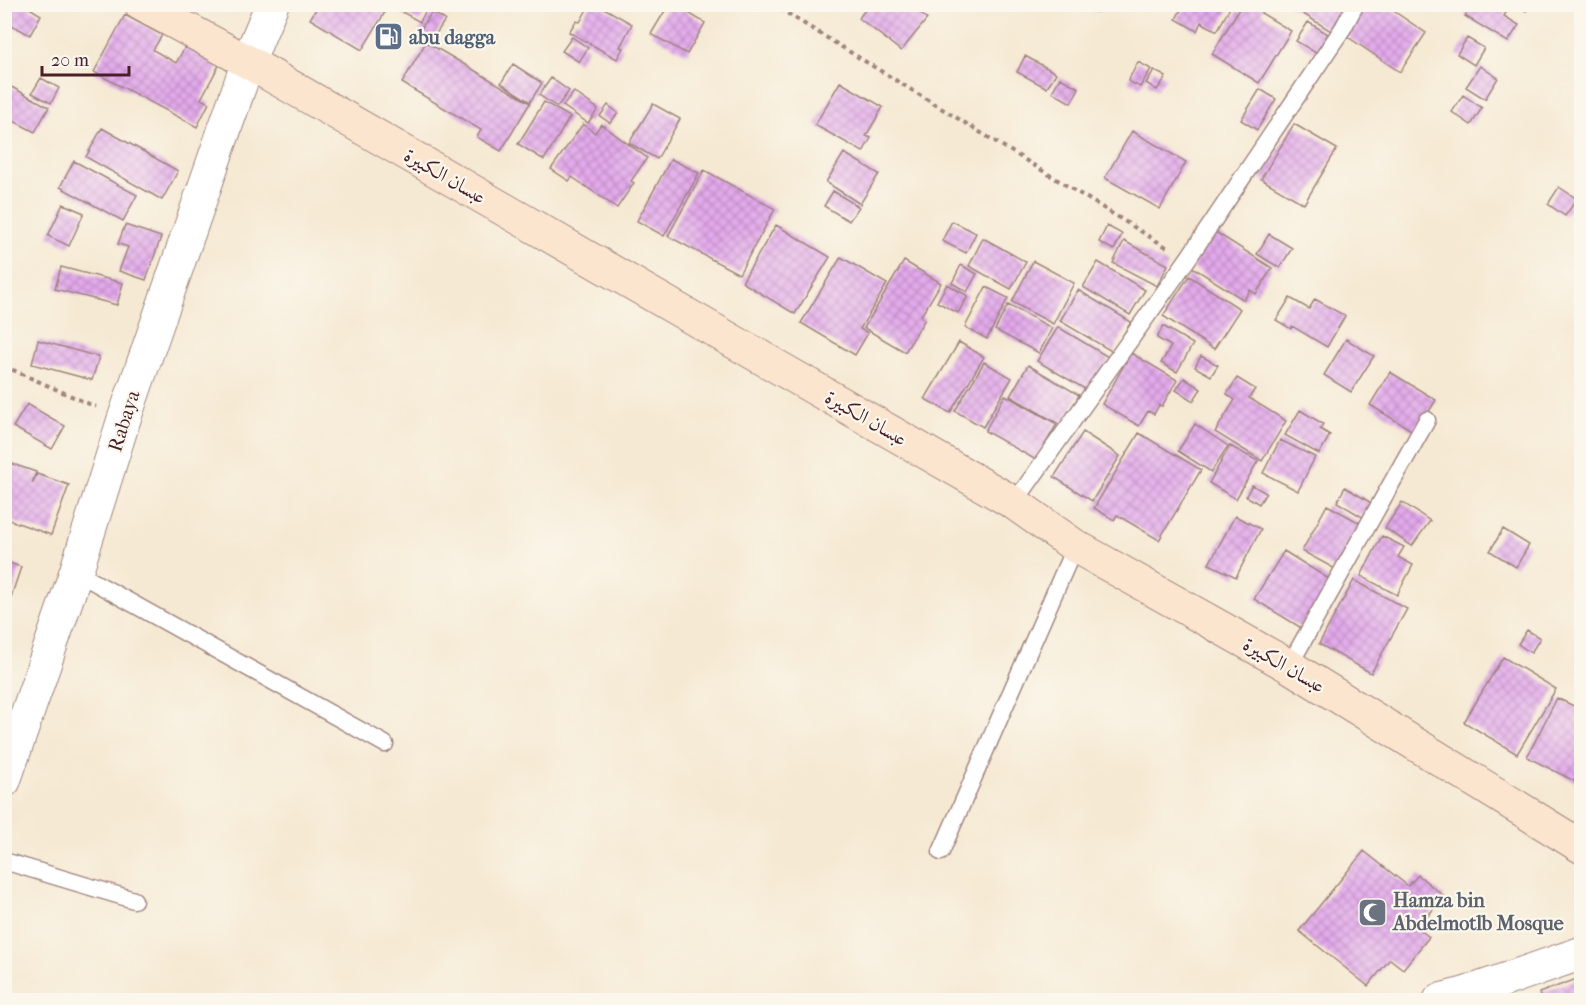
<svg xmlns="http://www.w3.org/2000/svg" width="1586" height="1005" viewBox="0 0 1586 1005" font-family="'IM FELL French Canon',Amiri,serif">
	<defs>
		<pattern id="building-cross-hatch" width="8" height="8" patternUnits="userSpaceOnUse" patternTransform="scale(1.5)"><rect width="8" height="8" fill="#e3aaec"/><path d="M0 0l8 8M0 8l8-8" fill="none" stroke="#ba8abf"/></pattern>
	</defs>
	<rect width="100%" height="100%" fill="#fbf7ec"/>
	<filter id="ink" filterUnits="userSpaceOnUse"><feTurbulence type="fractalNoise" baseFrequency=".0167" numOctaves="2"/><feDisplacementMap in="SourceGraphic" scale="12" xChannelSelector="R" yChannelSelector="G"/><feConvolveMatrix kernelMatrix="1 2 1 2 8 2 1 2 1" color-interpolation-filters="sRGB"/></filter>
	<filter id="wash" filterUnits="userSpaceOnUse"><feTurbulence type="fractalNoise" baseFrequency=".008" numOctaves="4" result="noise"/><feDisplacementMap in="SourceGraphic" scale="24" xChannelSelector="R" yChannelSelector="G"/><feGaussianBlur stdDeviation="1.35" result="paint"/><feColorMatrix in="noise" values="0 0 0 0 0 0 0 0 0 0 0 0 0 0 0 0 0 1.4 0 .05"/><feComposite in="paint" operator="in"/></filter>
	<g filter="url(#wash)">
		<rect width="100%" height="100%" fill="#f5e9d3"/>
		<g id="blocks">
			<path fill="url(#building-cross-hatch)" d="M8,4H23L41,15L30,35L4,21V10Z
				M319,4H390L362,50L310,19Z
				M394,4H429L420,22L393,7Z
				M465,4H478L473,11Z
				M590,4H597L632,24L620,47L623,48L617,59L569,32L576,21L580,22Z
				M669,4H674L705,23L687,54L651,34Z
				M869,4H909L927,19L901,51L859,18Z
				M1082,4H1101L1097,12Z
				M1184,4H1232L1217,31L1201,22L1197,31L1176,19Z
				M1242,4H1266L1261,13L1291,31L1259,83L1212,54Z
				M1287,4H1347L1331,31Z
				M1365,4H1383L1426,33L1400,72L1345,35Z
				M1472,4H1511L1504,16L1519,25L1508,42L1465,16Z
				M1516,4H1530L1526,11Z
				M432,12L445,20L432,40L419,31Z
				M125,15L162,35L153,50L176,63L185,47L219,65L201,99L209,103L197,127L94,72Z
				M1308,22L1328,34L1316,53L1296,41Z
				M572,37L588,48L579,62L562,51Z
				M1467,38L1484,48L1474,65L1457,54Z
				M426,42L530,103L501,151L477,137L481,130L402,83Z
				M1025,56L1056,73L1047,88L1017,72Z
				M1138,62L1151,69L1140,87L1128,81Z
				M513,64L542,83L530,102L501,83Z
				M1480,66L1498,78L1485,99L1466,87Z
				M1154,70L1166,77L1157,90L1146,83Z
				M41,78L59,88L51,103L32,93Z
				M551,78L569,91L557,107L539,95Z
				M1060,78L1079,88L1071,103L1052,92Z
				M840,82L883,107L866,136L871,138L863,152L815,125Z
				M4,83L49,107L35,132L4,116Z
				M1260,89L1276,99L1257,130L1241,120Z
				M574,92L598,109L588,123L563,106Z
				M1463,95L1482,108L1471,125L1452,112Z
				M544,102L570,117L544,160L518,144Z
				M653,104L680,119L657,159L629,143Z
				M608,105L618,113L610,123L600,116Z
				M583,124L595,133L601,124L647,158L631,181L634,183L617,208L572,177L569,181L551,169Z
				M1294,124L1337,149L1304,204L1261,179Z
				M102,128L178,171L162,200L86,157Z
				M1132,131L1186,162L1160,209L1105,178Z
				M844,153L879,174L860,204L826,182Z
				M671,159L699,173L664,236L637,221Z
				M74,161L137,195L123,221L60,187Z
				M704,170L775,209L739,274L668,236Z
				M1559,187L1577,199L1565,216L1548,204Z
				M833,191L859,207L849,221L824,206Z
				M63,204L84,213L69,246L48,236Z
				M952,221L976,233L966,253L942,241Z
				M125,225L161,237L146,280L119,271L128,247L118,244Z
				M776,225L830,257L795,314L742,282Z
				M1107,226L1122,234L1114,250L1099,242Z
				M1214,231L1272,268L1256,294L1250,290L1244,300L1192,267Z
				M1269,234L1292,248L1280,268L1257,254Z
				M983,238L1026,262L1011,289L969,266Z
				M1124,241L1168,265L1157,286L1113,263Z
				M841,257L887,284L860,329L868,333L855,355L801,323Z
				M904,261L941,283L921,316L925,319L905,352L864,328Z
				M1033,261L1074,283L1053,324L1012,302Z
				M1098,262L1145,290L1130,315L1083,287Z
				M961,265L977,274L967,292L952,283Z
				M61,267L123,283L117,305L55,289Z
				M1189,276L1240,309L1214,349L1163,316Z
				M947,284L968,296L958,313L937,302Z
				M986,287L1008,298L987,339L965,327Z
				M1078,290L1131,322L1113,352L1060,321Z
				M1290,298L1309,309L1315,299L1345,316L1327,347L1292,326L1291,329L1276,320Z
				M1008,305L1052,328L1039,353L995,330Z
				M1163,326L1193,344L1177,372L1161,363L1171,346L1157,338Z
				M1058,327L1110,358L1090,392L1037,361Z
				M1346,339L1374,356L1351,392L1324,375Z
				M38,340L99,357L92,380L32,364Z
				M959,342L984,357L950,413L925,399Z
				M1131,353L1177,380L1162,406L1159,405L1154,414L1148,411L1139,426L1102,404Z
				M1201,356L1218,365L1211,376L1195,367Z
				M984,362L1012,378L983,427L955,411Z
				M1028,365L1079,395L1062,426L1010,396Z
				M1390,372L1436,400L1416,433L1370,405Z
				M1184,378L1201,389L1193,401L1176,390Z
				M1237,378L1255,389L1249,398L1286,421L1262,461L1215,432L1235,400L1227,394Z
				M1005,395L1057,424L1036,460L985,431Z
				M27,404L65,426L52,449L13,427Z
				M1300,410L1323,424L1320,429L1330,435L1319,454L1285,435Z
				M1195,424L1228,446L1211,472L1178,451Z
				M1083,432L1120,456L1092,501L1054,477Z
				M1139,433L1201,470L1159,540L1117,515L1114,520L1094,508Z
				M1280,440L1315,457L1298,491L1263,473Z
				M1230,446L1258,461L1236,499L1209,483Z
				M4,455L9,457L7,462L36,472L32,484L37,474L69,485L51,535L4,518Z
				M1252,485L1266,493L1259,504L1246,496Z
				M1345,487L1373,504L1364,518L1337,502Z
				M1402,502L1430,521L1412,546L1385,528Z
				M1327,505L1364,525L1339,571L1302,551Z
				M1235,516L1261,529L1236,577L1209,564Z
				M1503,529L1529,545L1516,567L1490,551Z
				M1382,536L1404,547L1398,557L1413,565L1397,595L1361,576Z
				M1284,551L1332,581L1303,629L1254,599Z
				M4,561L21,567L5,615H4Z
				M1354,580L1407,609L1371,673L1319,644Z
				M1527,630L1540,638L1531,653L1518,644Z
				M1503,657L1556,689L1517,754L1464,722Z
				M1557,698L1582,710V785L1527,757Z
				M1364,851L1408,886L1418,875L1444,896L1418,928L1429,937L1403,969L1390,959L1368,986L1299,931Z
				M1582,977V1000H1541L1539,993Z"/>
		</g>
	</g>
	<g filter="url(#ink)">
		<use href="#blocks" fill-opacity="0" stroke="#a0847f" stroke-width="1.5"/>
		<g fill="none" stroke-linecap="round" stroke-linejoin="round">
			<defs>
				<path id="service" d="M1014,503L1187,260L1343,28L1356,4
					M76,572L385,744
					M1289,666L1427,420
					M941,852L1075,546
					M4,861L134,900"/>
				<path id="minor" d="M248,62L272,4
					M1440,1000L1464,994L1582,953"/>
				<path id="tertiary" d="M4,781L76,572L124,419L248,62"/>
				<path id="secondary" d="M141,4L248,62L1014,503L1075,546L1289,666L1582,847"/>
			</defs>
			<use href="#service" stroke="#a0847f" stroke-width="19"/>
			<use href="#minor" stroke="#a0847f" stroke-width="35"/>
			<use href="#tertiary" stroke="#a0847f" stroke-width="35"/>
			<use href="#secondary" stroke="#a0847f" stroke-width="35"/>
			<path stroke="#a0847f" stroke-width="4" stroke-dasharray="4.5 4.5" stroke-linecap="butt" d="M772,4L1168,248
				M4,366L96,407"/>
			<use href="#service" stroke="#fff" stroke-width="16"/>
			<use href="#minor" stroke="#fff" stroke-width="33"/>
			<use href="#tertiary" stroke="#fff" stroke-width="33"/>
			<use href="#secondary" stroke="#fbe5cf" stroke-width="33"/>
		</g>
	</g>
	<defs>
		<symbol id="fuel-square" viewBox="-11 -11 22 22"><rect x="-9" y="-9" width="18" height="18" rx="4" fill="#5c6f8a" stroke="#fbf7ec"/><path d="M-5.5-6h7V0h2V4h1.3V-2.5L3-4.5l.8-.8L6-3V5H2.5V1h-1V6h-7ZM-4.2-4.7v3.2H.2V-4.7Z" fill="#fff"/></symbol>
		<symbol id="mosque-square" viewBox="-11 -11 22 22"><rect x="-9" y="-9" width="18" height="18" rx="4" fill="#6b7280" stroke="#fbf7ec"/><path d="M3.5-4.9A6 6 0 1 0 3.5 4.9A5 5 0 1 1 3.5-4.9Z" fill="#fff"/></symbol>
	</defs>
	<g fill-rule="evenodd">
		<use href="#fuel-square" x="372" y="20" width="33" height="33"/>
		<use href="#mosque-square" x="1356" y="896" width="33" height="33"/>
	</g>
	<g text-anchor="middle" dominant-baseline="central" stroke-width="4.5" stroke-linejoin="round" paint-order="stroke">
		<g font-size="20" font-weight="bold" fill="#4e5e75" stroke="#fbf7ec" text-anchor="start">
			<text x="409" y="37">abu dagga</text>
		</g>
		<g font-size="20" fill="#4a1f2b" stroke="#fbf7ec">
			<text transform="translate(445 176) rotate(30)">عبسان الكبيرة</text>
			<text transform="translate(866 418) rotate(30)">عبسان الكبيرة</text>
			<text transform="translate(124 421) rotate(-72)">Rabaya</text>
			<text transform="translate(1284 665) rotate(30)">عبسان الكبيرة</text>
		</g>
		<g font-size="20" font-weight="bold" fill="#5b616d" stroke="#fbf7ec" text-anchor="start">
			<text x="1393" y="900">Hamza bin<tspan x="1393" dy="23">Abdelmotlb Mosque</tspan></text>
		</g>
	</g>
	<rect width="1586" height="1005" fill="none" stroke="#fbf7ec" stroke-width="24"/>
	<path d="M42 66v9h87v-9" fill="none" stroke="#4a1f2b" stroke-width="3"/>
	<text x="51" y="66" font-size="18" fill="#4a1f2b" stroke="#fbf7ec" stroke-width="4.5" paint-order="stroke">20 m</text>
</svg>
